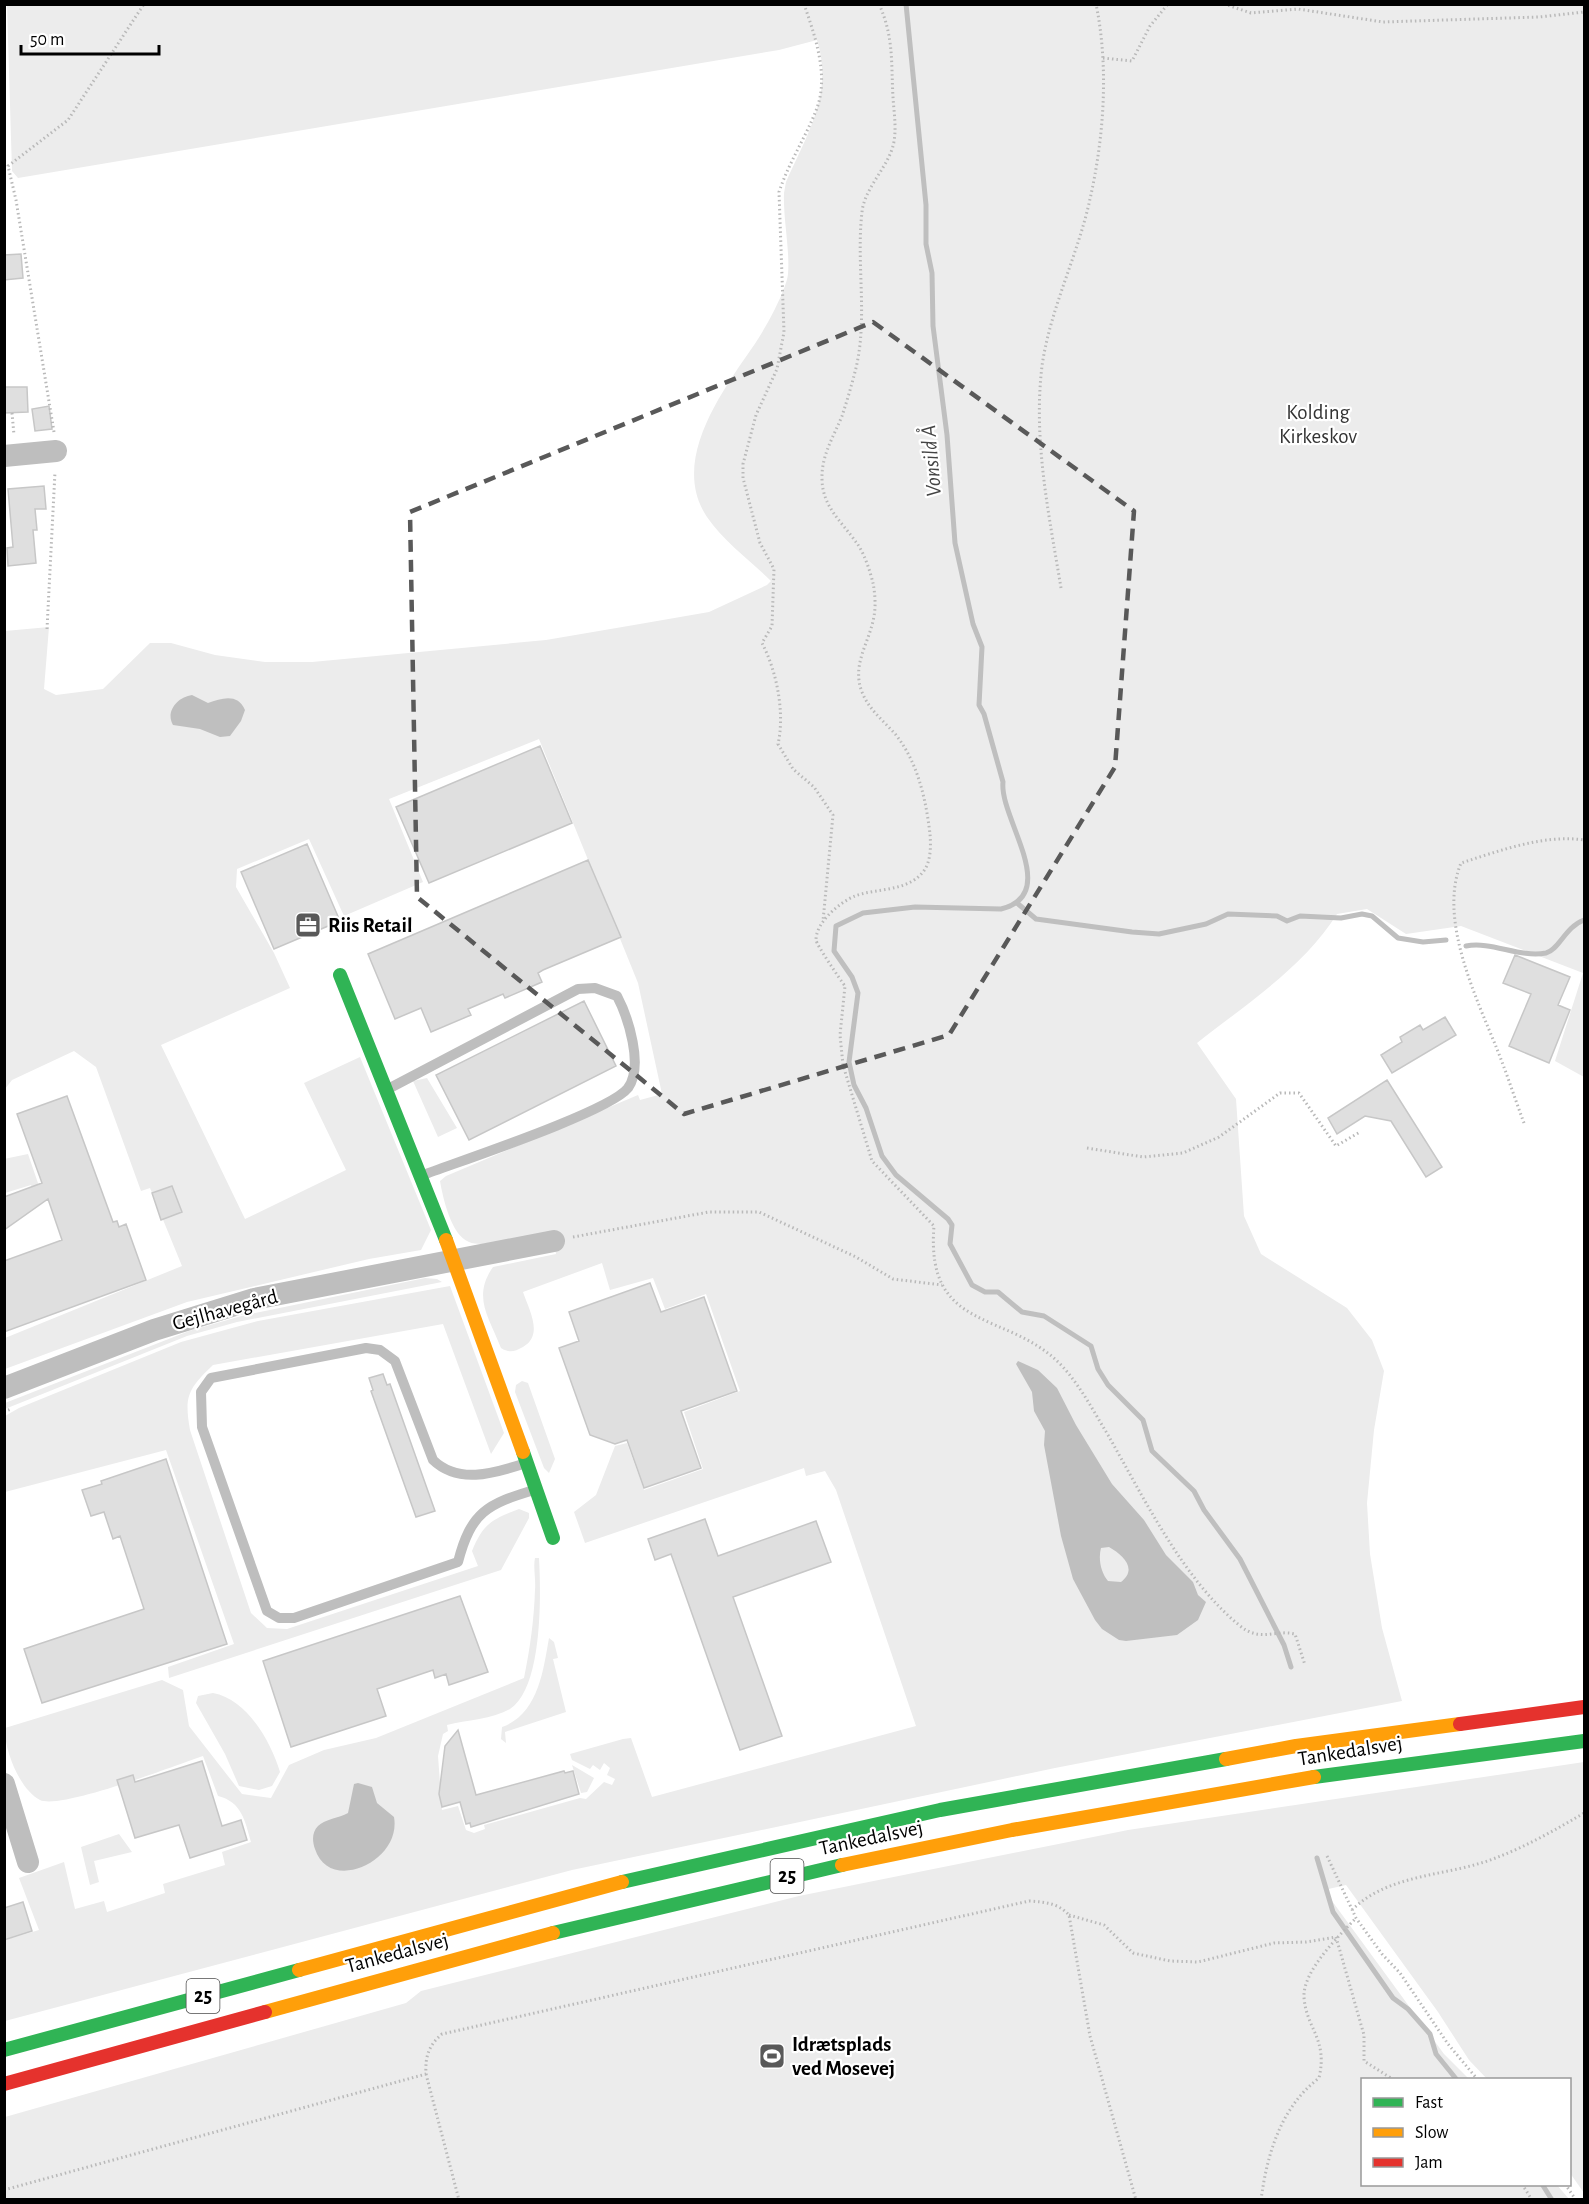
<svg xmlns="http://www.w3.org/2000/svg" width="1589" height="2204" viewBox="0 0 1589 2204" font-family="'Alegreya Sans',sans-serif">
	<rect width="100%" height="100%" fill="#fff"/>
	<path fill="#ececec" d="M7,5H1584V1077L1555,1061L1583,973L1461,926L1406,934L1367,909L1337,914C1304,967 1245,1005 1197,1043L1236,1099L1244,1216L1261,1254L1347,1308L1372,1340L1384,1371L1374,1430L1367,1503L1370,1554L1382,1628L1402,1701L1055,1768L572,1870L5,2021V1940L39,1930L19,1878L64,1862L75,1909L104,1901L107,1912L165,1893L163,1884L225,1865L222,1852L251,1842C245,1821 242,1802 218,1796L203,1756C176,1765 61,1810 40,1800C19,1789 4,1749 5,1728L162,1680L183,1690L189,1726L242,1794L271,1798L289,1765L324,1750L376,1738L524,1678C530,1649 534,1620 535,1590C536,1580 533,1567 535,1558H539C541,1593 543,1688 510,1709C493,1719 466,1720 447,1725L448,1731L443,1734L438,1756L442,1810L458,1806L466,1830L474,1833L485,1829L484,1825L580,1798L586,1799L604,1782L612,1785L615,1779L607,1775L610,1768L604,1763L600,1770L593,1765L590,1769L572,1760L570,1754L623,1739L631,1738L652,1797L916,1726L836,1490L825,1471L806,1476L804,1468L585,1543L574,1512L596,1495L615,1446L627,1443L644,1490L703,1469L684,1412L740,1391L706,1294L665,1309L653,1278L610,1290L602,1263L523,1292C529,1310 544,1335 523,1347C514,1352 509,1353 501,1348C489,1317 472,1297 493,1267L556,1254L552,1232C533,1235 486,1249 469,1242C451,1235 443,1198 440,1181L446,1176L638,1095L640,1100L662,1094L638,983L539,739L389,799L423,882L344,916L309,839L237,869L236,887L274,953L290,988L161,1045L245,1219L346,1170L304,1083L360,1057L431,1230L421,1250L369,1259L187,1302L5,1369V1338L182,1266L150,1188L141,1191L96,1067L74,1051L12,1080L5,1089V631L49,627L44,689L56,695L103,689L150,643H171L215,655L265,662H312L546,640L634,625L709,612L767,585L771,581C750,560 724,542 707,517C670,462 721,393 752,348C763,333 786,292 788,274C790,249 783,219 784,193L786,182C807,134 834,94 817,40L779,50L18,178L12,171Z
		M427,1078L457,1128L438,1137L413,1081Z
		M28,1154L40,1189L33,1192L31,1185L5,1193L4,1159Z
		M425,1278L437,1279L442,1282L237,1322L187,1336L5,1409V1403L189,1331L245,1315Z
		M450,1286L504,1433L491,1454L443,1324L213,1365C188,1389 184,1396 190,1430L251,1613L267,1628L287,1629L478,1566L472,1551C483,1524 492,1519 519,1509L529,1513V1518L501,1570L169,1678L168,1667L234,1644L166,1450L5,1492V1416L19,1408L181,1342L258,1321Z
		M522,1381L528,1383L555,1459L549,1473L544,1468L515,1392L516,1385Z
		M549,1638L554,1642L558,1658L553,1659L566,1712L505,1732L506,1743L501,1739L502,1727C538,1714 543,1672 549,1638Z
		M213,1693C247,1699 271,1742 280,1772L272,1786L259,1790L239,1786L225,1754L196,1703L198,1696Z
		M1584,1762V2193L1570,2173V2080L1487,2079L1469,2060L1438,2012L1346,1885L1324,1890L1444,2054L1469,2079L1362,2080V2184L1557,2185L1569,2199H5V2117L406,2003L421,1991L799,1896L1128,1830Z
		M572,1765L594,1778L587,1792L581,1793Z
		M119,1834L132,1852L94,1861L99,1882L90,1885L81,1847Z"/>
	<path fill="#bfbfbf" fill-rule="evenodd" d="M192,695L208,703C222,698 238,693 245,710L241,721L230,736L220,737L200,729L173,725C165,711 178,697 192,695Z
		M1018,1361L1038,1370L1057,1388L1076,1425L1112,1484L1144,1520L1166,1555L1193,1582L1198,1595L1206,1602L1198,1620L1177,1635L1126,1641L1119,1640L1102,1629L1095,1620L1073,1579L1061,1536L1044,1445L1045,1431L1034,1411L1032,1392L1016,1364ZM1109,1547C1123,1555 1138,1569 1121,1582L1108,1581C1101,1573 1098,1559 1101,1548Z
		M358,1783L372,1787L377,1803L394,1817C402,1862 329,1894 315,1849C312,1841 312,1832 318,1826C325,1819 339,1818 348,1813L354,1784Z"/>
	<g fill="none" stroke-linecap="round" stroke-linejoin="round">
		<path stroke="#bfbfbf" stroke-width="5" d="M906,4L926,205V244L932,273L933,326L947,435L955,543L973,624L982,647L979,705L984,714L1003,782C999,818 1062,894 1001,909L915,907L863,913L836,926L834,951L852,977L858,993L849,1062L854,1085L866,1108L882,1156L896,1175L948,1219L952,1225L950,1244L972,1285L985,1292H998L1022,1312L1044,1316L1091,1346L1098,1369L1108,1385L1143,1420L1152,1451L1194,1491L1204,1510L1240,1559L1284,1645L1291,1667
			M1017,903L1036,919L1132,932L1159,934L1206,924L1228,914L1277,916L1287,921L1300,916L1341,918L1362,914L1372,916L1398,938L1423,942L1446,940
			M1466,946C1492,941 1519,958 1546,953C1559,950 1565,927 1584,920
			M1317,1858L1333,1912L1393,1998L1408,2009L1430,2034L1436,2054L1457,2080
			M1542,2184L1552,2200"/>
	</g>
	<path fill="#dfdfdf" stroke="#c7c7c7" stroke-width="1.5" d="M21,254L23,278L4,280V255Z
		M4,387H27L28,412L4,413Z
		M49,406L52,429L35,431L32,409Z
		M44,486L46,509H35L37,530H33L36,563L8,566L7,548L13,547L8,489Z
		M540,746L572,823L429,883L396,807Z
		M307,844L340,921L274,949L241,872Z
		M588,860L621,937L543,970L538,973L542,982L505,998L503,994L468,1009L471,1015L431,1032L421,1008L395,1019L368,954Z
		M1515,955L1570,977L1558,1005L1570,1010L1549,1063L1509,1046L1531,994L1503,983Z
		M584,1001L616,1066L469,1140L436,1075Z
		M1445,1017L1456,1035L1392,1073L1381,1055L1402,1042L1400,1037L1420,1025L1423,1030Z
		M1387,1080L1442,1167L1426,1177L1391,1121L1365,1116L1337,1134L1328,1118Z
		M67,1096L113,1222L117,1221L119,1227L126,1224L146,1280L4,1332V1261L62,1240L48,1199L4,1230V1197L42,1183L17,1114Z
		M172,1186L182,1212L161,1220L152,1193Z
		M650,1283L661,1312L704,1297L737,1391L681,1411L701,1468L644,1488L627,1440L615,1444L590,1435L559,1348L579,1341L569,1312Z
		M383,1374L387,1385L390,1384L435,1511L416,1517L371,1391L373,1390L369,1378Z
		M166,1459L227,1644L42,1703L24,1649L144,1609L120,1536L113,1539L104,1512L91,1516L82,1490L102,1484L101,1481Z
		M705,1519L718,1556L816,1521L831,1562L733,1597L782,1736L740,1750L671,1554L655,1560L648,1539Z
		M460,1596L488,1672L449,1685L446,1674L435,1678L433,1670L377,1689L386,1716L291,1747L263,1661Z
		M458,1730L476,1795L564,1771L565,1773L573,1771L579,1794L471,1827L470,1823L466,1824L460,1802L442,1807L439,1794L445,1746Z
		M202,1761L222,1826L241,1820L247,1840L190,1858L179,1825L135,1838L117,1780L133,1775L135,1782Z
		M23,1902L32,1931L4,1940V1908Z"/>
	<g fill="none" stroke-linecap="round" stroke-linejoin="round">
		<path stroke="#b9b9b9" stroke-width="3" stroke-dasharray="1.5 3" stroke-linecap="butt" d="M804,4C815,36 829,75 817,108C806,137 789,162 779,192L784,332L777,369L756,415L743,464V478L760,543L774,569L772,626L762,643C777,672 785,713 778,744L793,769L814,787L833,815L823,921
			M879,4C894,37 891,63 893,97C894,115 898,135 891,152C883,172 864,191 862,212C856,264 868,317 856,368C852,384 847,401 842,416C833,438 821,456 822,480C823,507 841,521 856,542C864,552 870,571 873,583C875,593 876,606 874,616C870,642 851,664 862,692C869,710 884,721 896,735C918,763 926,800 930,834C931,846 931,862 923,872C907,892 876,888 855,896C840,902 816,922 816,940C816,944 841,981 845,986L840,1035L843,1065L872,1161L934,1226C925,1335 1010,1309 1063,1367C1081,1387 1094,1412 1108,1435C1144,1498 1183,1579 1239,1625C1260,1643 1275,1629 1295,1634L1305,1665
			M1224,4L1251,13L1298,9L1383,22L1539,17L1584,12
			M1103,58L1132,61L1150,26L1168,4
			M12,413L14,435
			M54,432L16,200L8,166L68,120L144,4
			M1061,588C1049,515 1033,440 1042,366C1050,309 1078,255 1090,199C1104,137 1109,67 1096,4
			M47,629L55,472
			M1524,1123C1515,1099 1507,1074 1497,1049C1476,997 1438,919 1461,863C1499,851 1544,834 1584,840
			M1087,1148L1143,1157L1183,1153L1219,1137L1280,1093H1299L1336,1146L1360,1132
			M573,1237L709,1212H759L856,1257L893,1279L942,1285
			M4,1412L11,1409
			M1327,1856L1356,1918L1382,1954L1400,1973L1448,2044L1478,2080
			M1352,1910C1390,1872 1450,1877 1498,1857C1527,1846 1557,1829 1584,1813
			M1069,1915L1104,1925L1133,1953L1170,1961L1198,1962L1274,1943L1306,1942L1336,1937
			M1336,1937L1364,2035V2061L1394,2080
			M426,2074L459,2200
			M1522,2184L1532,2200
			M1565,2184L1576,2200
			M4,2190L426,2074C425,2056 429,2045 442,2034L1029,1901C1045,1902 1058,1903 1069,1915L1090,2036L1136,2200
			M1261,2200C1267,2154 1281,2107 1319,2078C1328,2039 1307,2030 1304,1998C1302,1971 1340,1935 1356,1918"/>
		<path stroke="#bebebe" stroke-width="10" d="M388,1089L578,989L595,988L617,996C628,1017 644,1066 628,1088C609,1112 460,1161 423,1175
			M523,1464C492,1474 458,1484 433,1460L395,1361L380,1350L366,1348L211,1378L201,1392L202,1427L267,1611L279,1618H294L458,1562C471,1512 487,1504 534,1490"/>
		<path stroke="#bebebe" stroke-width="22" d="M4,456L56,451
			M4,1388L154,1330L254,1299L554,1241
			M4,1784L28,1862"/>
		<path stroke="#30b455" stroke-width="14" d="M340,975L446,1240
			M523,1452L553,1538
			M1314,1777L1584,1741
			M622,1882L940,1810L1226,1759
			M553,1933L842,1865
			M4,2050L299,1970"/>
		<path stroke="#ff9f0a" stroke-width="14" d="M446,1240L523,1452
			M1226,1759L1296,1746L1460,1724
			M842,1865L1012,1830L1314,1777
			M299,1970L622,1882
			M265,2012L553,1933"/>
		<path stroke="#e5322d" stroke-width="14" d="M1460,1724L1584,1707
			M4,2084L265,2012"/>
	</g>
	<path fill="none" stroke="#595959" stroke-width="4.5" stroke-dasharray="12 8" stroke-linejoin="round" d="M873,322L1134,511L1115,767L949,1035L684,1114L417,897L410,512Z"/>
	<defs>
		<symbol id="office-square" viewBox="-11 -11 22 22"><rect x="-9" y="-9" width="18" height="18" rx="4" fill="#595959" stroke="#fff"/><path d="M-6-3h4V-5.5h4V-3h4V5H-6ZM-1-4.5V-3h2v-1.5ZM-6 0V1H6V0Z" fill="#fff"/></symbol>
		<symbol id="stadium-square" viewBox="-11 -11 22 22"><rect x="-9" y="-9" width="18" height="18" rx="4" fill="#595959" stroke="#fff"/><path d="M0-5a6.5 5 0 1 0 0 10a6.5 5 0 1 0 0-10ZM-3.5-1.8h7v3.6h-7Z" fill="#fff"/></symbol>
	</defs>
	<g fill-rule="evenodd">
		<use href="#office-square" x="293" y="910" width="30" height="30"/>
		<use href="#stadium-square" x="757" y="2041" width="30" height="30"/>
	</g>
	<g text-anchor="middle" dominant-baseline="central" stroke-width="4.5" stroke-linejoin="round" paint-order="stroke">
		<g fill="#fff" stroke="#4c4c4c" stroke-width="1.5">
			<rect x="770.5" y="1859" width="33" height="34" rx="4.5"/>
			<rect x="186.5" y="1979" width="33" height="34" rx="4.5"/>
		</g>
		<g font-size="20" font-weight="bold" fill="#000">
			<text x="787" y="1876">25</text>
			<text x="203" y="1996">25</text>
		</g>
		<g font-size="21" fill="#333" stroke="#fff">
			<text x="1318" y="412">Kolding<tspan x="1318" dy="24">Kirkeskov</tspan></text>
		</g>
		<g font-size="21" font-weight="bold" fill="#000" stroke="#fff" text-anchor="start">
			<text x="328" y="925">Riis Retail</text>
			<text x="792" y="2044">Idrætsplads<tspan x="792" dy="24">ved Mosevej</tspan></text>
		</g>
		<g font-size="21" fill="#000" stroke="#fff">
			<text transform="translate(225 1310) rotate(-15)">Gejlhavegård</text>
			<text transform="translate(1350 1751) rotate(-9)">Tankedalsvej</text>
			<text transform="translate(871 1838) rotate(-12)">Tankedalsvej</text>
			<text transform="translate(397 1953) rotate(-15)">Tankedalsvej</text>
		</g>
		<g font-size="22" font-style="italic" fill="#444" stroke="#fff">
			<text transform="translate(931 461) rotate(-95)">Vonsild Å</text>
		</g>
	</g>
	<rect width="1589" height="2204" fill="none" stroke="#000000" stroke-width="12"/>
	<rect x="1361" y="2078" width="210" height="108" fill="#ffffff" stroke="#999999" stroke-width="1.5"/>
	<rect x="1373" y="2098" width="30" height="9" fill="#30b455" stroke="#999999" stroke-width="1.5"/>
	<text x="1415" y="2108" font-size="18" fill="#000000">Fast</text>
	<rect x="1373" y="2128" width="30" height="9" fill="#ff9f0a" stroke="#999999" stroke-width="1.5"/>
	<text x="1415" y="2138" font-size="18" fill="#000000">Slow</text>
	<rect x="1373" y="2158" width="30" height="9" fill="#e5322d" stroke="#999999" stroke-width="1.5"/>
	<text x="1415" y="2168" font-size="18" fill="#000000">Jam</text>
	<path d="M21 45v9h138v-9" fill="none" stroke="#000000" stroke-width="3"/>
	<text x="30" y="45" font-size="18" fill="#000000" stroke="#ffffff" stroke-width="4.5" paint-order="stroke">50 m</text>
</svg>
